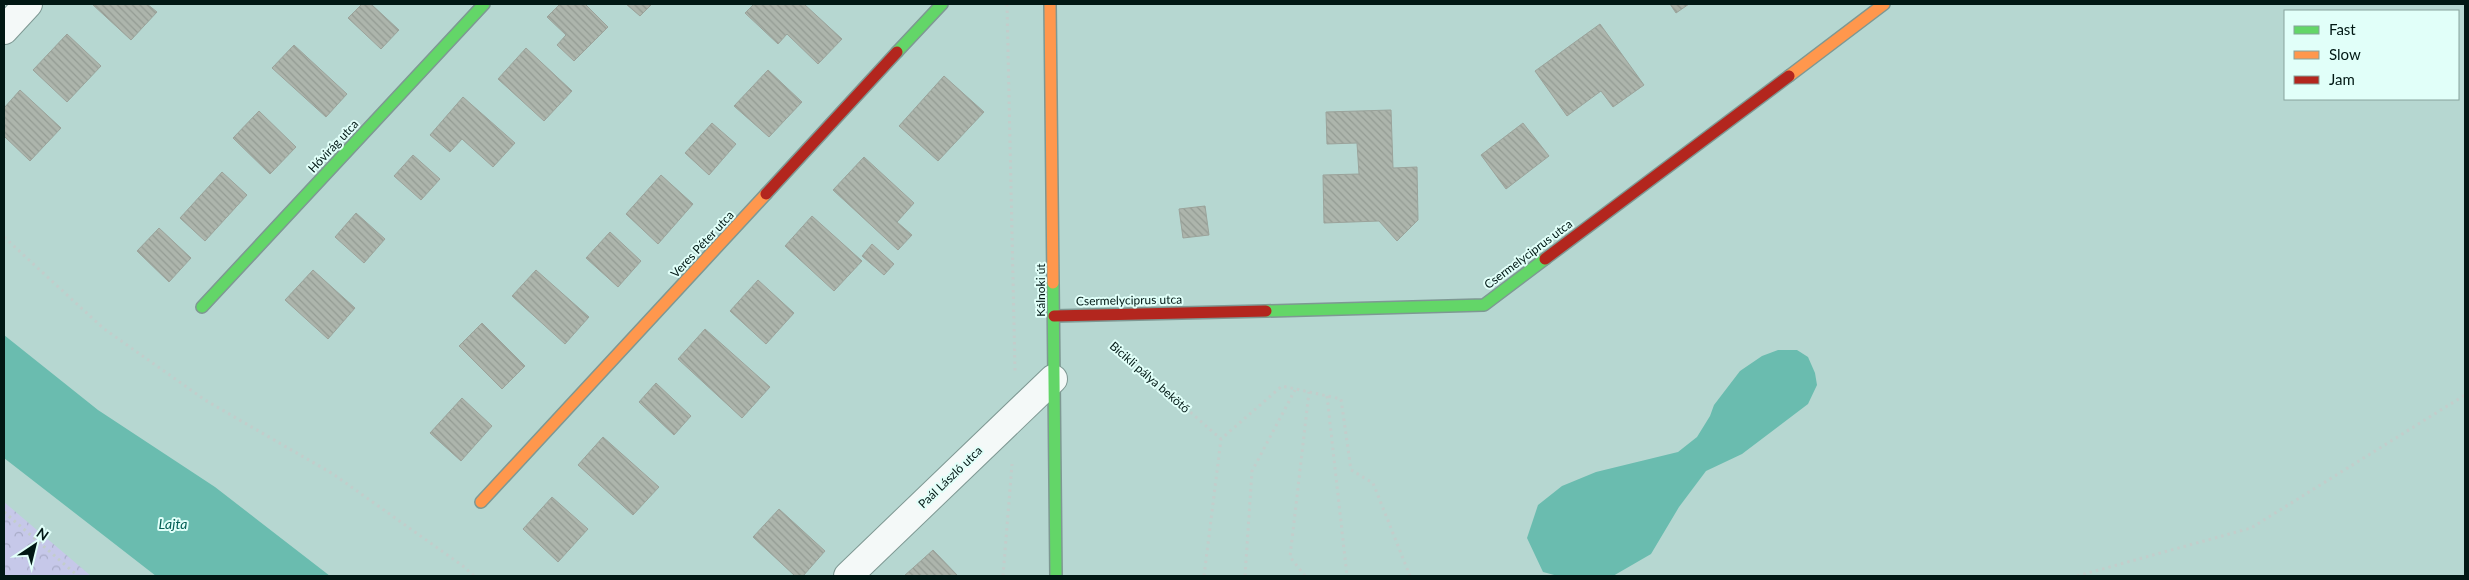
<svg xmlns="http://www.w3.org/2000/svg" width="2469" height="580" viewBox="0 0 2469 580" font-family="Lato,sans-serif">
	<defs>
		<pattern id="forest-crowns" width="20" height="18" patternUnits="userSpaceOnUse" patternTransform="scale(1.25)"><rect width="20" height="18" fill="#c6c8e9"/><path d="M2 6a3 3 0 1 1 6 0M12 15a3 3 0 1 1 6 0" fill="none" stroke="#a8abc7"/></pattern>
		<pattern id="building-back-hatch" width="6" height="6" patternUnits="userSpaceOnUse" patternTransform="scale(1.25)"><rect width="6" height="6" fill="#adb5ac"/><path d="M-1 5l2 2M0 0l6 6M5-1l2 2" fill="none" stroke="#939b93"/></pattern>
	</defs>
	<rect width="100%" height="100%" fill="#b6d7d1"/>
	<path fill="url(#forest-crowns)" d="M4,502L91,576H4Z"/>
	<path fill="#6abcaf" d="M4,335L98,410L215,487L330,576H156L4,458Z
		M1778,350H1797L1808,357L1815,373L1817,385L1808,404L1742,454L1706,471L1679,507L1651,554L1613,576H1558L1543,572L1527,538L1538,505L1562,486L1596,472L1678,452L1697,437L1710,416L1714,405L1740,371L1762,356Z"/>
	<path fill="url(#building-back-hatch)" stroke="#9ba39b" d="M92,4H147L157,12L131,40Z
		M362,4H371L399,30L381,49L348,18Z
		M560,4H585L608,27L574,61L557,45L566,35L547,17Z
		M626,4H652L640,16Z
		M754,4H804L842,39L818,64L787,34L778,44L745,13Z
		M1670,4H1689L1676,13Z
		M1600,24L1644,85L1613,107L1601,91L1567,116L1535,71Z
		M67,34L101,66L67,102L33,70Z
		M294,45L347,94L326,117L272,68Z
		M526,48L572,91L544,121L498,79Z
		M768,70L802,102L769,137L734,106Z
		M944,76L984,112L938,161L899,126Z
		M20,90L61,128L30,161L4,136V108Z
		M463,97L515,143L493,167L462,139L450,152L430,135Z
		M1391,110L1393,168L1417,167L1418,220L1397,241L1379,221L1324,223L1323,175L1359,174L1357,143L1327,144L1326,112Z
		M259,111L296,147L270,174L233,138Z
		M712,123L736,144L709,175L685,153Z
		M1523,123L1549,156L1506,189L1481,155Z
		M413,155L440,179L421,200L394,176Z
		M864,157L914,203L897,222L912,235L898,250L833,190Z
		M222,172L247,195L205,241L180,218Z
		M661,175L693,204L658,244L626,214Z
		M1205,206L1209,235L1183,238L1179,209Z
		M356,213L385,239L364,263L335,237Z
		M812,216L862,261L834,291L785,246Z
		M159,228L191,258L169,282L137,251Z
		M610,232L641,261L618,287L586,258Z
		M872,244L894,264L884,275L862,256Z
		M313,270L355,308L328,339L285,300Z
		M536,270L589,317L565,344L512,296Z
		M758,280L794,313L766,344L730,311Z
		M482,323L525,366L502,389L459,346Z
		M705,329L770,387L742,418L678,359Z
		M656,383L691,416L674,435L639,402Z
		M462,398L492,426L461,461L430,433Z
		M603,437L659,487L633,515L578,465Z
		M552,497L588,529L558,562L523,529Z
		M779,509L825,551L803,576H795L753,537Z
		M933,550L958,576H904Z"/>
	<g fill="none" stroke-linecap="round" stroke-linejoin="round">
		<defs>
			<path id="street" d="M4,30L28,4
				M848,576L1053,379"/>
			<path id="fast" d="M897,52L942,4
				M1053,283L1056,576
				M202,307L484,4
				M1266,311L1484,305L1545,259"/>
			<path id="slow" d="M1050,4L1053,283
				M1789,76L1884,4
				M481,502L766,194"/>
			<path id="jam" d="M766,194L897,52
				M1545,259L1789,76
				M1054,316L1266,311"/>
		</defs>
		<use href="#street" stroke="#7e9893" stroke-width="30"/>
		<use href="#fast" stroke="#7e9893" stroke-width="14"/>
		<use href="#slow" stroke="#7e9893" stroke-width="14"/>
		<use href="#jam" stroke="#7e9893" stroke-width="14"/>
		<path stroke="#c3cdcb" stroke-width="3" stroke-dasharray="2.5 4" stroke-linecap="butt" d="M1007,4L1015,371
			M4,237L103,328L205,400L333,474L463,566L474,576
			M1117,348L1221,439
			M1327,396L1347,576
			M4,512L78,576
			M1003,576L1012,464
			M1204,576L1221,439L1282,386L1341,399L1351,470L1373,483L1410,576
			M1245,576L1252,471L1295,390
			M1305,576L1290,557L1309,392
			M2077,576L2251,528L2465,395"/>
		<use href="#street" stroke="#f4f9f8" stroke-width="28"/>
		<use href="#fast" stroke="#63d668" stroke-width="11"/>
		<use href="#slow" stroke="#ff974d" stroke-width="11"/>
		<use href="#jam" stroke="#b3261e" stroke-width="11"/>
	</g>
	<g text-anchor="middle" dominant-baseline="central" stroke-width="4" stroke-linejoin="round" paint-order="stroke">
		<g font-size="12" fill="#011814" stroke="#e1fff9">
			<text transform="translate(333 146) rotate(-47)">Hóvirág utca</text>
			<text transform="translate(702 244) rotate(-47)">Veres Péter utca</text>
			<text transform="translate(1528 254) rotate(-37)">Csermelyciprus utca</text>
			<text transform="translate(1040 290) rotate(-90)">Kálnoki út</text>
			<text transform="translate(1129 300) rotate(-1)">Csermelyciprus utca</text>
			<text transform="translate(1150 377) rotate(41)">Bicikli pálya bekötő</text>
			<text transform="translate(950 477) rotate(-44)">Paál László utca</text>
		</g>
		<g font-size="14" font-style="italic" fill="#066056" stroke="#e1fff9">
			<text x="173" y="523">Lajta</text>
		</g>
	</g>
	<rect width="2469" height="580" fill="none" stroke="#011814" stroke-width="10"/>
	<rect x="2284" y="10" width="175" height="90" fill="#e1fff9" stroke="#87a39d"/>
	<rect x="2294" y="26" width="25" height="8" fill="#63d668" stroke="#87a39d"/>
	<text x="2329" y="35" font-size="15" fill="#011814">Fast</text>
	<rect x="2294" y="51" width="25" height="8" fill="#ff974d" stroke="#87a39d"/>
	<text x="2329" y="60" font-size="15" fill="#011814">Slow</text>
	<rect x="2294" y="76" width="25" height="8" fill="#b3261e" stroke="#87a39d"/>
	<text x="2329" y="85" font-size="15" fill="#011814">Jam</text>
	<g transform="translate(35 545) rotate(35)" stroke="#e1fff9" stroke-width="4" paint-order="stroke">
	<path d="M0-4L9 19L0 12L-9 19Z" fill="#011814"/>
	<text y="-8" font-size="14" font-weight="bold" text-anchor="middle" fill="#011814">N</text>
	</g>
</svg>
